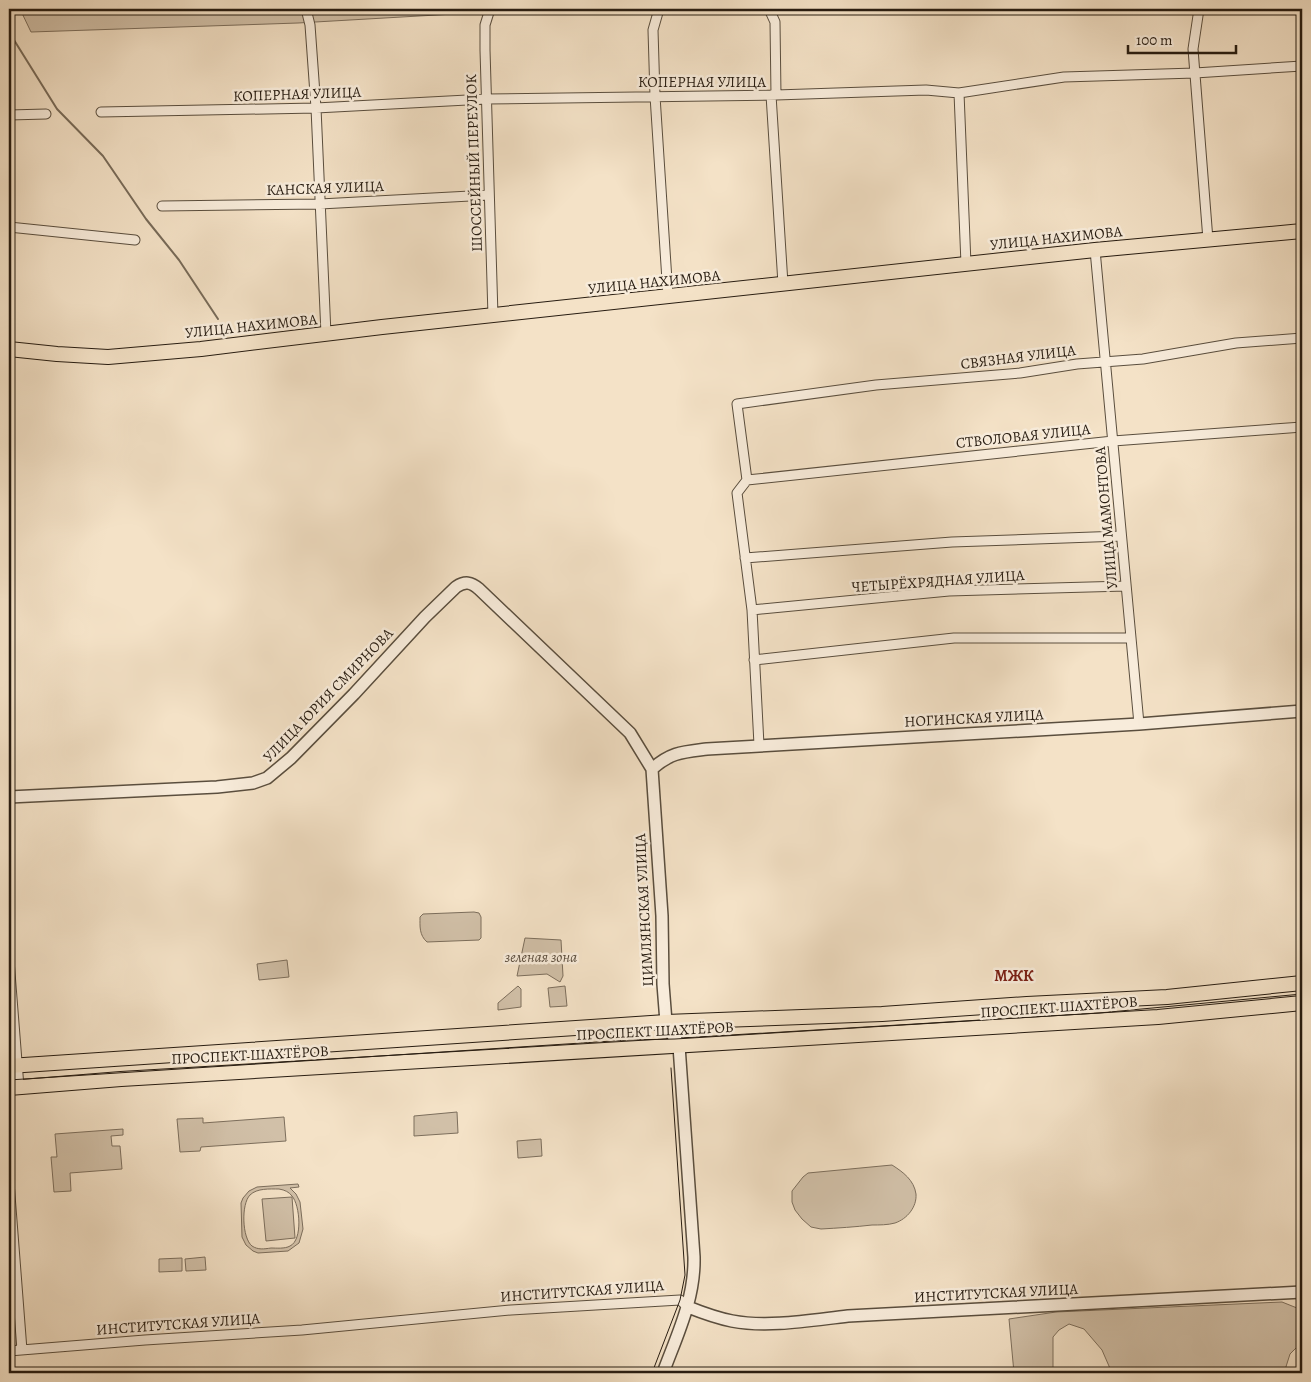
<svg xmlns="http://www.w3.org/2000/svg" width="1311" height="1382" viewBox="0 0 1311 1382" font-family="Alegreya,serif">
	<rect width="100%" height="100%" fill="#f4e2c7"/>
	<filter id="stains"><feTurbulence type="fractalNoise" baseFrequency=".004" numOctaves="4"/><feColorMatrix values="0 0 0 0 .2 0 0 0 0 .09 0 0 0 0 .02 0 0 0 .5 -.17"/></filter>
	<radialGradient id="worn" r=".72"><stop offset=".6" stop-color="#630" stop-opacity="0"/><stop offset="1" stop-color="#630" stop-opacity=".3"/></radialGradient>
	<path fill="#d1c0a8" stroke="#7c6e5c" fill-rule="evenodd" d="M20,9H472L471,13L298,23L31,32Z
		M474,912L479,913L481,917V938L479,940L427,942C419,935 420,926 420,917L423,914Z
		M525,938L561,940L563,976L560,982L547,974L517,976Z
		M287,960L289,977L259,980L257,964Z
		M518,986L521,989V1007L498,1010V1003Z
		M565,986L567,1006L550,1007L548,988Z
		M457,1112L458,1133L414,1136V1116Z
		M284,1117L286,1141L201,1147L200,1151L180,1152L177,1119L203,1118V1123Z
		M123,1129V1135L111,1136L112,1146H120L122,1169L70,1173L71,1191L54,1192L51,1157H57L55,1134Z
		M541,1139L542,1156L518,1158L517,1141Z
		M892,1165C903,1172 914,1180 916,1194C917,1207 907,1219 895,1223C888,1225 879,1225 872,1225C855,1227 838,1228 821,1229L811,1227L802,1219L795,1210L792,1202V1191L803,1177L808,1173Z
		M298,1184L299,1187L290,1188L296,1194L300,1202L303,1229L299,1243L288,1251L258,1253L253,1251L246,1245L242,1237L241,1203L243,1198L249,1191L257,1187ZM279,1189C285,1190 289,1192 292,1196C300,1205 303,1240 290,1246C285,1249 276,1248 271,1248C264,1249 258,1250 252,1246C242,1238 241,1204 250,1195C257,1188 270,1189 279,1189Z
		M292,1197L295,1238L266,1241L262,1199Z
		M205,1257L206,1270L186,1271L185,1259Z
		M182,1258V1271L159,1272V1259Z
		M1282,1302L1302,1310V1342L1290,1354L1284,1373H1112L1102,1350L1084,1329L1069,1324L1059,1330L1053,1337V1373H1014L1009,1319L1056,1312Z"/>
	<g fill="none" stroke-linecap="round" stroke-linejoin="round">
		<path stroke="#786b59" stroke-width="2" d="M9,32L57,109L103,156L146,219L179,260L218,319"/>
		<defs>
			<path id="minor" d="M306,9L310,25L316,108L326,334
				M490,9L485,25V50L493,316
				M659,9L653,30L655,96L668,296
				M769,9L775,22L776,95
				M1199,9L1193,49L1208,240
				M959,93L966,264
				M771,95L783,284
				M101,112L316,108L486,99L776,95L926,90L959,93L1064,77L1195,73L1302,66
				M9,115L46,114
				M162,206L320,204L489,195
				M9,227L135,240
				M1095,250L1139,724
				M747,480L1113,441L1302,427
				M745,558L952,542L1121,536
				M752,610L949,591L1126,586
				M754,660L954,638H1130
				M759,745L752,610L737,493L747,480L737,404L876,385L1020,373L1077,364L1143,359L1236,343L1302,338
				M9,960L19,1087
				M9,1182L22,1350
				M9,1351L145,1340L302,1330L511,1310L680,1300L688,1307"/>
			<path id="tertiary" d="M652,769C671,752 683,752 707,749L1139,724L1302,711
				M9,797L217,787L253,783L267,778L291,758L354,694L425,617L456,587C465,581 471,582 479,589L630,733L652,769L662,916L663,984L666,1022
				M688,1307C703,1313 717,1318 732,1321C769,1328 812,1320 848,1316L1302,1292
				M663,1373C677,1335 695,1299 694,1257L679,1046"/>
			<path id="secondary" d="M666,1022L679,1046"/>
			<path id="primary" d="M9,349L57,354L108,357L201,349L382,327L1095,250L1302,231
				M9,1066L666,1022L882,1014L1027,1004L1167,997L1302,983
				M9,1088L121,1079L1158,1017L1302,1003"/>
		</defs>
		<use href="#minor" stroke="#5a4e3e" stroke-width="11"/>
		<use href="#tertiary" stroke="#5a4e3e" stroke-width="14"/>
		<use href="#secondary" stroke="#271c11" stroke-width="15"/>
		<use href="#primary" stroke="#271c11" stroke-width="16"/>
		<use href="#minor" stroke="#f8ecdb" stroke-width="9"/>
		<use href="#tertiary" stroke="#f8ecdb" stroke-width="11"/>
		<use href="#secondary" stroke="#f8ecdb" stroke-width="12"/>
		<use href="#primary" stroke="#f4e2c7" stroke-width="14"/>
		<path stroke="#271c11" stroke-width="1" d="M9,1080L628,1040L675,1039L1099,1013L1302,994
			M652,1373L680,1300L685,1275L671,1068"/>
	</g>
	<g text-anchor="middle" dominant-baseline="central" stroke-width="5" stroke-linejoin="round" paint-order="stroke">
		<g font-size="15" fill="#271c11" stroke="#f8ecdb">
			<text x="702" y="82">КОПЕРНАЯ УЛИЦА</text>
			<text transform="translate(297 94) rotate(-2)">КОПЕРНАЯ УЛИЦА</text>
			<text transform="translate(474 163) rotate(-92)">ШОССЕЙНЫЙ ПЕРЕУЛОК</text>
			<text transform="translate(325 188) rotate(-2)">КАНСКАЯ УЛИЦА</text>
			<text transform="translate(1056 238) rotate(-6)">УЛИЦА НАХИМОВА</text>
			<text transform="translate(654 282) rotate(-6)">УЛИЦА НАХИМОВА</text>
			<text transform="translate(251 326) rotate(-6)">УЛИЦА НАХИМОВА</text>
			<text transform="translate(1018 357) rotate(-7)">СВЯЗНАЯ УЛИЦА</text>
			<text transform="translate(1023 436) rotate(-6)">СТВОЛОВАЯ УЛИЦА</text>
			<text transform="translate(1106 518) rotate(-95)">УЛИЦА МАМОНТОВА</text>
			<text transform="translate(938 581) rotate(-4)">ЧЕТЫРЁХРЯДНАЯ УЛИЦА</text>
			<text transform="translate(328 695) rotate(-46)">УЛИЦА ЮРИЯ СМИРНОВА</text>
			<text transform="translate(974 718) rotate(-3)">НОГИНСКАЯ УЛИЦА</text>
			<text transform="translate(644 910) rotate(-93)">ЦИМЛЯНСКАЯ УЛИЦА</text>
			<text transform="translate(1059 1007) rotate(-4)">ПРОСПЕКТ ШАХТЁРОВ</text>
			<text transform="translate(655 1031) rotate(-3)">ПРОСПЕКТ ШАХТЁРОВ</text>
			<text transform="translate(250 1055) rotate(-3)">ПРОСПЕКТ ШАХТЁРОВ</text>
			<text transform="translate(582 1291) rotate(-4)">ИНСТИТУТСКАЯ УЛИЦА</text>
			<text transform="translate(996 1293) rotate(-3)">ИНСТИТУТСКАЯ УЛИЦА</text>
			<text transform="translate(178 1324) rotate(-4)">ИНСТИТУТСКАЯ УЛИЦА</text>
		</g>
		<g font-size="15" font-style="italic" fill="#5a4d3e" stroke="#f8ecdb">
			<text x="541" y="957">зеленая зона</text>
		</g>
		<g font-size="16" font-weight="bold" fill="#7a1f14" stroke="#f8ecdb">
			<text x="1014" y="976">МЖК</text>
		</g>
	</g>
	<rect width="1311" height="1382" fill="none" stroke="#f4e2c7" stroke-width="30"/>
	<rect x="10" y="10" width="1291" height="1362" fill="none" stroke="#271c11" stroke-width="2.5"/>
	<rect x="15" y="15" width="1281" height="1352" fill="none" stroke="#271c11"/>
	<path d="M1128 45v8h108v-8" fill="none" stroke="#271c11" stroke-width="2.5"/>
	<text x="1136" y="45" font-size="15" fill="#271c11" stroke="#f8ecdb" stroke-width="4" paint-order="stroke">100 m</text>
	<rect width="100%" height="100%" filter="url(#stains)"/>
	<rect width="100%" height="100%" fill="url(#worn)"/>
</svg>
